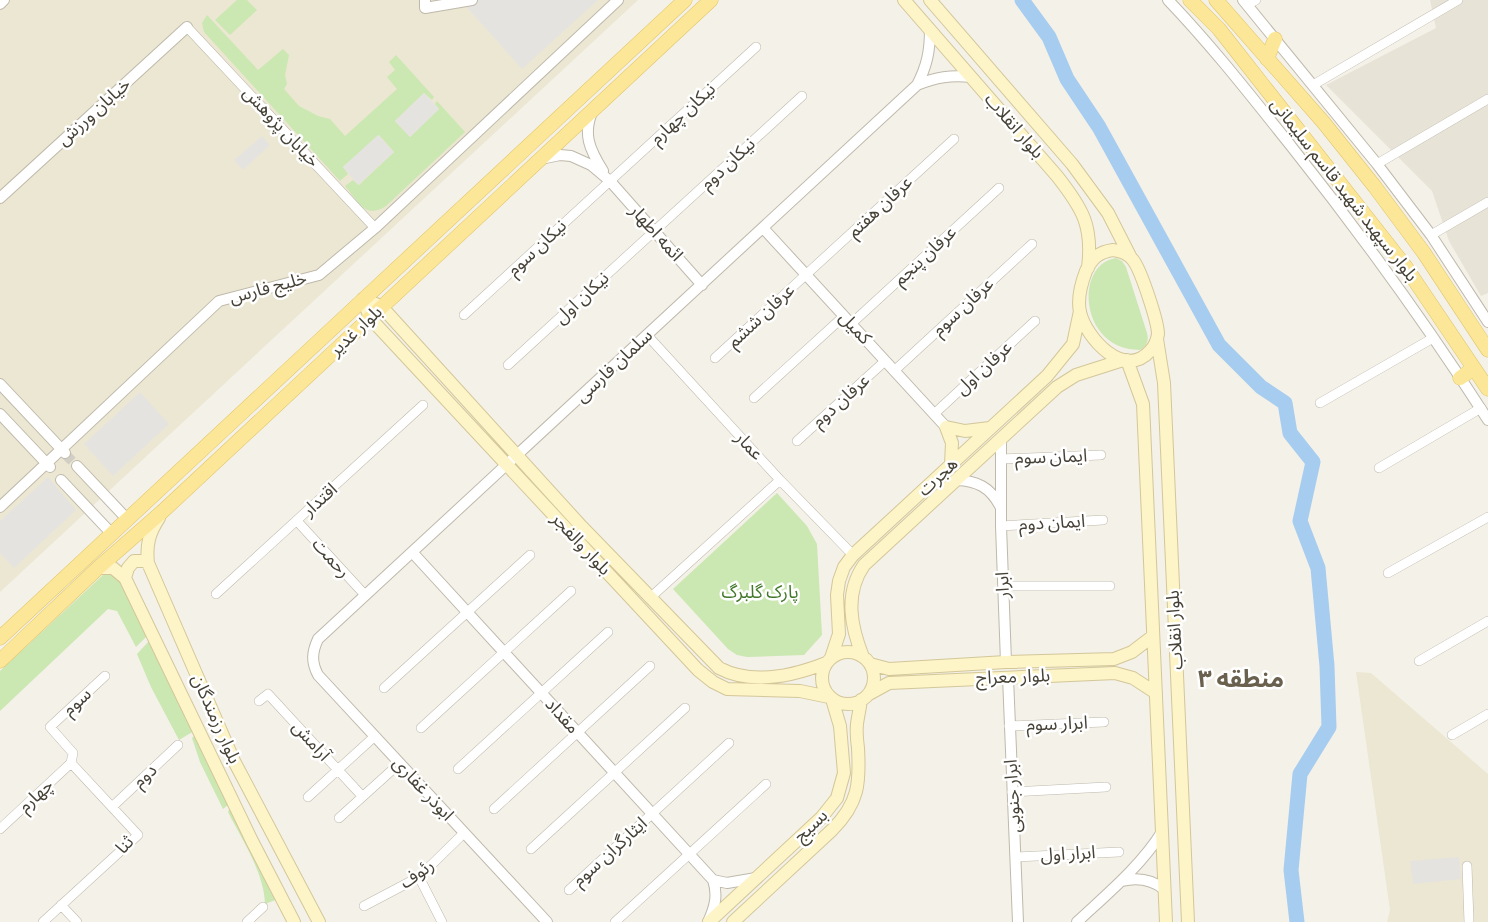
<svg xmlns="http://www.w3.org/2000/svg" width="1488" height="922" viewBox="0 0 1488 922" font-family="'Source Sans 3','Noto Sans Arabic',sans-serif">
	<rect width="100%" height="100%" fill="#f4f1e8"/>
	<path fill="#e7e3d6" d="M1430,0H1488V293L1481,296L1449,241L1432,191L1326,85L1436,28Z"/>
	<path fill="#ece7d2" d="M0,0H638L0,592Z
		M1356,672L1371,673L1488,774V922H1387L1390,910Z"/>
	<path fill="#cbe7b2" d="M237,0H247L257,10L230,35L215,20Z
		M207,15L258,70L283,49L289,55L285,75L287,84L284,89L299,106L318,116L330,119L345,136L397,89L387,77L395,70L389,62L396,55L434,97L432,100L424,93L395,121L410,137L439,109L435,104L437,101L465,132L386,206C365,220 358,201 345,186L353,180L359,185L394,152L379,135L343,167L348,174L340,181L204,32L202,23Z
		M1116,258L1122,261L1126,267L1147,333C1149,341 1147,346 1140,350C1079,350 1074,264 1116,258Z
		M777,493L807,526L817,544L822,635L804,655L747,657L737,655L728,649L673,589Z
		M111,570L119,574L148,635L136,647L117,611L108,609L0,711V671L104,574Z
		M150,640L194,731L179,740L151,687L137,654Z
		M196,734L229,804L223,809L200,762L192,738Z
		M230,808L278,899L265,904C264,872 242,840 228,812Z"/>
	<path fill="#e5e3e0" d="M467,0H598L522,69L461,1Z
		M424,93L439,109L410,137L395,121Z
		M378,135L394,152L358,185L343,167Z
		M262,136L270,145L243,170L234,160Z
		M140,392L169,424L113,476L84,444Z
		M48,477L76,510L14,568L0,553V521Z
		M1459,857L1461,879L1413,884L1410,861Z"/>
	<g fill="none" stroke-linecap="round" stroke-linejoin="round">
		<path stroke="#a6ccef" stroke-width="15" d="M1022,0L1049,37L1067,79L1099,127L1219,345L1261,387L1285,403L1290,433L1313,462L1300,521L1318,568L1327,666L1329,727L1300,774L1291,870L1297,922"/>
		<path stroke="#d1cec5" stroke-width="10" stroke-dasharray="10 5" stroke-linecap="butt" d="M65,454L77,466"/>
		<defs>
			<path id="minor" d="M1247,5L1256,0
				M187,27L375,228
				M1313,85L1458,0
				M1377,164L1488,99
				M1431,235L1488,202
				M464,315L756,47
				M851,324L999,188
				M647,335L780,480L853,555
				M715,358L954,139
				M508,365L802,96
				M894,371L1032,244
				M754,398L844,316
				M1320,403L1433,338
				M934,414L1035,321
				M797,441L885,361
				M1001,459L1101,455
				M1379,468L1481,408
				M297,521L365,595
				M1001,526L1103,520
				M1388,573L1488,517
				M1004,586H1110
				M216,594L423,405
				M651,597L780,480
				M1419,661L1488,621
				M384,688L530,555
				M259,701L268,694L362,796
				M1009,726L1104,722
				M421,728L571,591
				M1452,735L1488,714
				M71,763L73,753L50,727L105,676
				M458,769L608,632
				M1012,792L1106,787
				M308,797L375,736
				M112,807L178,745
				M494,809L650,666
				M339,818L391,771
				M0,829L71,763
				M531,849L685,708
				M1016,857L1119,852
				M1467,866L1469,922
				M419,877L442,922
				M569,890L729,743
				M61,905L77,922
				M364,906L419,877L464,833
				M43,922L138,835L71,763
				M247,922L263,907
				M615,922L766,784"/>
			<path id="tertiary" d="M425,0V8L472,0
				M1168,0C1212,46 1251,96 1291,146C1361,234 1427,325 1488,420
				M1243,0L1377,164L1431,235L1488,322
				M0,4L4,0
				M917,85C936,77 951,75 971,77
				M593,110C582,134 590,150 603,171
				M541,159L560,155L571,156L591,165L610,181L702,285
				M0,198L187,27
				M763,228L946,427
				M0,384L65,453
				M0,414L50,467
				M1001,438V526L1006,662
				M77,466L127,519
				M61,480L112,534
				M957,480C977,481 990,487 1000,506
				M0,507L219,301L319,275L375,228L618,0
				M412,552L713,880C718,895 715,907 708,922
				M1008,677L1018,922
				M713,880L727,883L756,878
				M1122,881C1138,877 1151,879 1164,889
				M547,922L318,675C311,662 312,652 318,639L917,85C927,66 930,51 930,29
				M1077,922C1107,894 1140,867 1162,832"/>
			<path id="secondary" d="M904,0L1057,176C1083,209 1093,226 1088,268
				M930,0L1072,164L1108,213L1131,258
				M1113,250C1121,251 1128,253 1133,260C1141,270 1158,322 1158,334C1157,341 1154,347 1150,351C1124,380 1086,338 1080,312C1077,298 1081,284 1086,271C1092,258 1099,252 1113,250Z
				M363,299L370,318L698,670L713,682L727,689L800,691L829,697
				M363,299L381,306L582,527L719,668C751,685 793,676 826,663
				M1157,339L1164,383L1188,922
				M1127,360L1143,404L1166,922
				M946,427L965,431L990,428
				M946,427L952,443L951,464
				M159,518C149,533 146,545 148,563L234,761L319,922
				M98,568H113L125,578L252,841L294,922
				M125,578L128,568L134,561H144L148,563
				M822 678a26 26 0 1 1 52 0a26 26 0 1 1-52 0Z
				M863,657C851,627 844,594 864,565L1057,387L1076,375L1123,360
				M831,658L839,634L837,595L839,581L844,567L853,555L1047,376L1073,344L1080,311
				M870,664L889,669L1006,662L1114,659L1132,652L1153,636
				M869,694L889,683L1115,673L1133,678L1156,693
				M709,922L821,818L837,798L844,773L840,726L832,699
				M733,922L832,830C859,803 860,783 858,748C857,740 856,732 857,724C858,716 860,708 861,700"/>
			<path id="primary" d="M1190,0L1219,29L1405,266L1488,389
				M1216,0L1324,123L1375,187L1424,253L1488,350
				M1267,59L1275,39
				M1460,378L1474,368
				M0,638L685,0
				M0,661L98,568L163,511L711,0"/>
		</defs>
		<use href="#minor" stroke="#bfb9ab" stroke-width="10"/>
		<use href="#tertiary" stroke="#bfb9ab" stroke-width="12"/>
		<use href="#secondary" stroke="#d3c799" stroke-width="14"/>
		<use href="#primary" stroke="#e1c568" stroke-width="15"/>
		<use href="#minor" stroke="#fff" stroke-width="9"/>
		<use href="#tertiary" stroke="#fff" stroke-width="10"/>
		<use href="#secondary" stroke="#fdf4c8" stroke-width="12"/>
		<use href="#primary" stroke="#fce799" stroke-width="14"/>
	</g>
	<g text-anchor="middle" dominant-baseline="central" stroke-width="5" stroke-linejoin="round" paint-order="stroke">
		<g font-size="18" fill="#474237" stroke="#fff">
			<text transform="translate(94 112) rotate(-42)">خیابان ورزش</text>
			<text transform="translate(683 114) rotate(-43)">نیکان چهارم</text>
			<text transform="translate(1014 126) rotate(49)">بلوار انقلاب</text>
			<text transform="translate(281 127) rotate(47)">خیابان پژوهش</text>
			<text transform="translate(728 164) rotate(-43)">نیکان دوم</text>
			<text transform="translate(1344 190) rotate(52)">بلوار سپهبد شهید قاسم سلیمانی</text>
			<text transform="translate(880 207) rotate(-43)">عرفان هفتم</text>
			<text transform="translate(656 233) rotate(48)">ائمه اطهار</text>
			<text transform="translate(537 248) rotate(-43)">نیکان سوم</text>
			<text transform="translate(925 256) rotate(-43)">عرفان پنجم</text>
			<text transform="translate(268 288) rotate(-15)">خلیج فارس</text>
			<text transform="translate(582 298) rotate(-43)">نیکان اول</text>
			<text transform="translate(963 307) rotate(-43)">عرفان سوم</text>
			<text transform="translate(761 316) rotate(-43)">عرفان ششم</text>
			<text transform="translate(855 328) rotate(47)">کمیل</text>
			<text transform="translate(356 331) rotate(-43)">بلوار غدیر</text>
			<text transform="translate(614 366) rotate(-43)">سلمان فارسی</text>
			<text transform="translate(984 368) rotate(-43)">عرفان اول</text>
			<text transform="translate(841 401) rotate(-42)">عرفان دوم</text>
			<text transform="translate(749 446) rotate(47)">عمار</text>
			<text transform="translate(1051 457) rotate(-2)">ایمان سوم</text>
			<text transform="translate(938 477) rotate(-43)">هجرت</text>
			<text transform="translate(320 500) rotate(-42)">اقتدار</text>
			<text transform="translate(1052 523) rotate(-3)">ایمان دوم</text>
			<text transform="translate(581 544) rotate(47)">بلوار والفجر</text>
			<text transform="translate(331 558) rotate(48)">رحمت</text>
			<text transform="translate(1003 585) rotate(-92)">ابرار</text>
			<text transform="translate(1175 630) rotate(-93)">بلوار انقلاب</text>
			<text transform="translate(1013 677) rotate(-2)">بلوار معراج</text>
			<text transform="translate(77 702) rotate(-43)">سوم</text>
			<text transform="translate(562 716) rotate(48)">مقداد</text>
			<text transform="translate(216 719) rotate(66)">بلوار رزمندگان</text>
			<text transform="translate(1057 724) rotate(-2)">ابرار سوم</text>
			<text transform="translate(311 741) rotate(48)">آرامش</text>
			<text transform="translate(145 776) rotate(-43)">دوم</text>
			<text transform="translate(423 789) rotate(47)">ابوذر غفاری</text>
			<text transform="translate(36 796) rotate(-43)">چهارم</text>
			<text transform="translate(1013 796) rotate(-93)">ابرار جنوبی</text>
			<text transform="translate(811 826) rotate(-44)">بسیج</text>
			<text transform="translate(125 845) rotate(-47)">ثنا</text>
			<text transform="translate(610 852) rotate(-42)">ایثارگران سوم</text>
			<text transform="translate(1068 854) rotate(-3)">ابرار اول</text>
			<text transform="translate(417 874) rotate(-36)">رئوف</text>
		</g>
		<g font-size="18" fill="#43782b" stroke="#fff">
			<text x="760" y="592">پارک گلبرگ</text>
		</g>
		<g font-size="24" font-weight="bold" fill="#6a604e" stroke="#fff">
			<text x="1241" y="679">منطقه ۳</text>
		</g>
	</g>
</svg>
